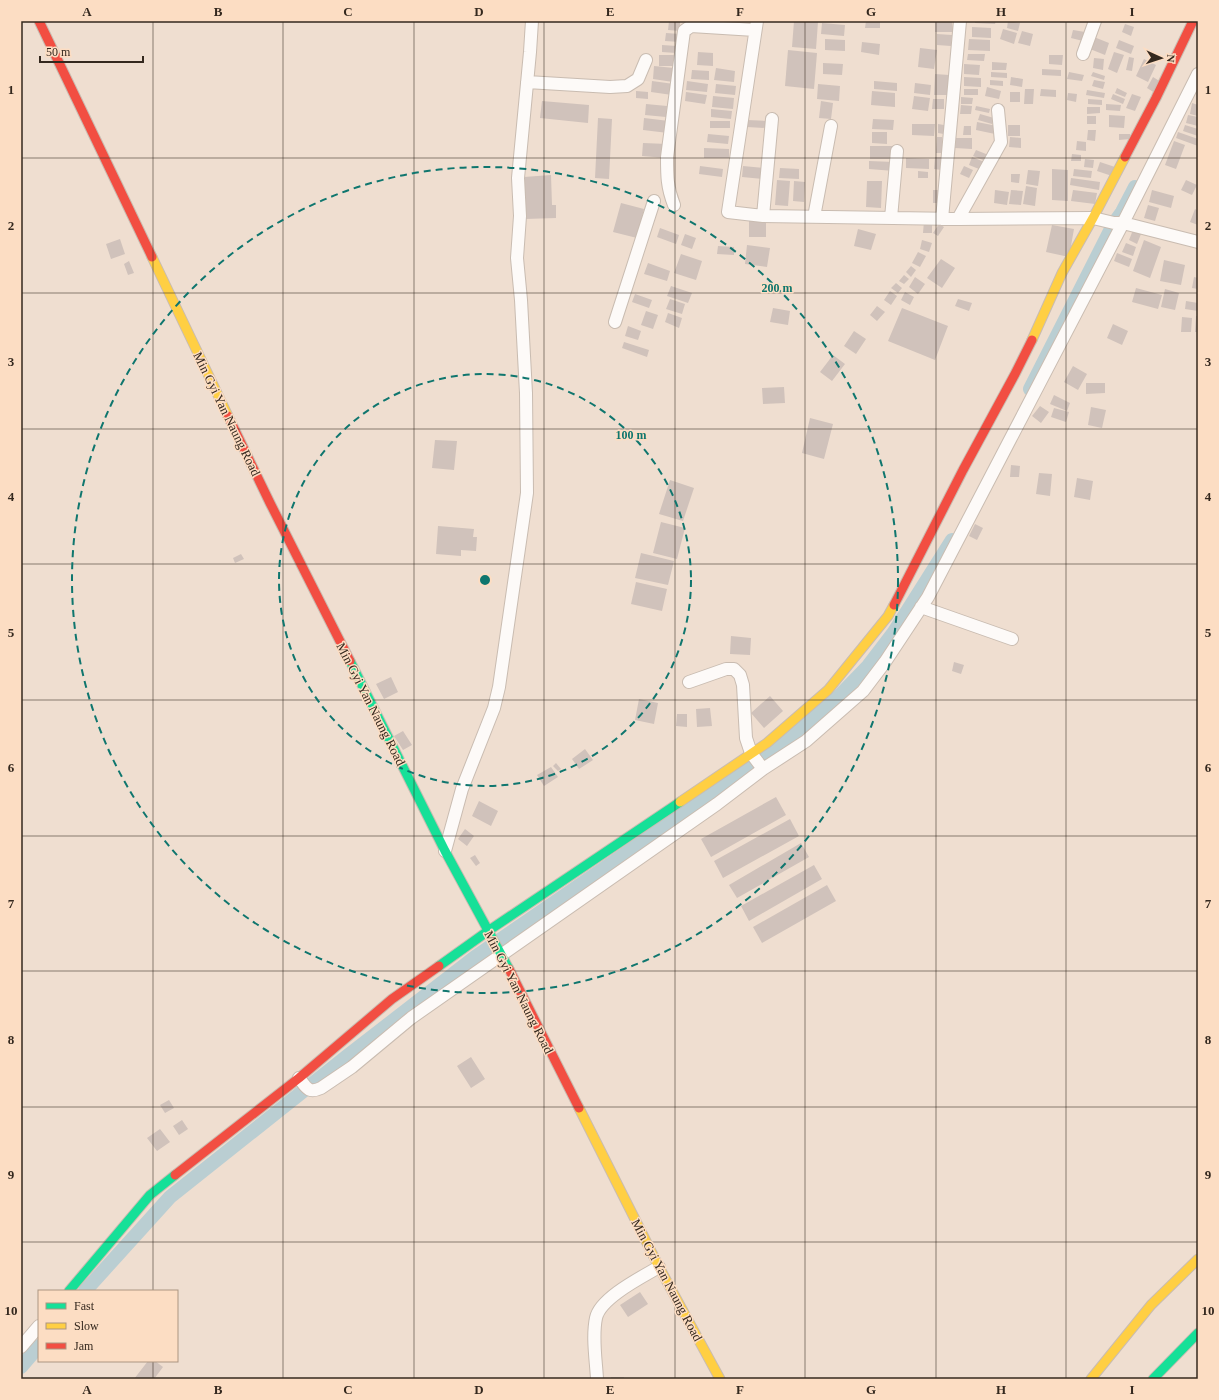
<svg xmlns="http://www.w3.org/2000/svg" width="1219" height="1400" viewBox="0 0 1219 1400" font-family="'Times New Roman',serif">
	<rect width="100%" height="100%" fill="#efded0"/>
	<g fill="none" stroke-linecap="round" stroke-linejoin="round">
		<path stroke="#baced2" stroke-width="14" d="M1030,389L1114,223L1122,212L1135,187
			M85,1291L170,1197L346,1057L475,957L772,753L839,696L868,666L894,632L952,540
			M21,1367L39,1346"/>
	</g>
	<path fill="#d0c2bb" d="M669,21H680V31L668,30Z
		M794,21L818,22L816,49L792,47Z
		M866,21H880V28H865Z
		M935,21L952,22L953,32H935Z
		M975,21H996L995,24L975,23Z
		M1008,21L1020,23L1018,31L1007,28Z
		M822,23L845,25L844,36L821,34Z
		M1125,24L1134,27L1131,36L1122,32Z
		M972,27L991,28V38L972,37Z
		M1003,29L1017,33L1014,44L1000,39Z
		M1073,30L1085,32L1083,41L1071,38Z
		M1022,31L1033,34L1030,46L1018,43Z
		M666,33L680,34V42L665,41Z
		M937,34L952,35L951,46L937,45Z
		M1094,37L1109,43L1105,55L1090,49Z
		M825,39L845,40V51L825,50Z
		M969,39L990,40V51L968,50Z
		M1119,40L1134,46L1131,54L1116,48Z
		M862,42L880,44L879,55L861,52Z
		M662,45L677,46L676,53L662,52Z
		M920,48L937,50L934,69L918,67Z
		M788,50L817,53L814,89L785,86Z
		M698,52L713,53V66L697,65Z
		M1114,52L1124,55L1117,73L1108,69Z
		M968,54H985L984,61L967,60Z
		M659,55H674V66H659Z
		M1049,55H1063L1062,65L1049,64Z
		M1129,57L1134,58L1132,71L1126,70Z
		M1094,58L1104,59L1103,70L1093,68Z
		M1144,59L1156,65L1148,82L1136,76Z
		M992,62L1007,63L1006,70H992Z
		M823,63L843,64L842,75L823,74Z
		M964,64L980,65L979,75L964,74Z
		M654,66L674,68L673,82L653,79Z
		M716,68L735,71L734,82L714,80Z
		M1042,69L1061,70V76L1042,75Z
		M692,70L709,71V80L691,79Z
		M991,72L1007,73V78L991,77Z
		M1069,72L1084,75L1082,81L1067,79Z
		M1093,72L1105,76L1104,80L1091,76Z
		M935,74L949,75V95H934Z
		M964,77L981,78V87L964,86Z
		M1011,77L1023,79L1022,87L1010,85Z
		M1153,77L1161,82L1155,93L1147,88Z
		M990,80L1003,81V86L990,85Z
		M1094,80L1105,82L1103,89L1092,86Z
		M652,81L674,84L672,95L651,92Z
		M687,81L708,84L707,92L686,90Z
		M874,81L897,83V91L874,89Z
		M915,83L931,85L930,95L914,93Z
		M716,84L736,86L735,95L715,93Z
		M818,84L840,86L839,101L817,99Z
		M987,87L1001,91L999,99L985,96Z
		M1117,88L1127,93L1125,97L1115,93Z
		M964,89H978V95H964Z
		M1025,89H1034L1033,104H1024Z
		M1041,89L1056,90V97L1040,96Z
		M1087,90L1105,93L1104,98L1086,95Z
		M636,91L648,92V99L636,98Z
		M872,91L895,93V107L871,105Z
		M686,92L707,95L705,104L685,101Z
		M1010,92H1020V102H1010Z
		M1068,93L1077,94L1076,102L1067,100Z
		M1113,94L1125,99L1123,104L1111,99Z
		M1132,94L1141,97L1135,111L1126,108Z
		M713,96L734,98L733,109L712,107Z
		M914,96L930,98L928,111L912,109Z
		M961,97L973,98L972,104H961Z
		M933,99H944V109H932Z
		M1088,99L1102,100V105L1088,104Z
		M542,101L589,105L588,123L540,118Z
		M821,101L833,103L831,119L819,118Z
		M1192,103L1198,105V116L1190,114Z
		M646,104L667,106L666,117L645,115Z
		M1106,104L1121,105L1120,111L1106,110Z
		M961,105L972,106L971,114H960Z
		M976,106L990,109L989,113L975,110Z
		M1087,107H1100V113L1087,114Z
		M711,109L732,111L731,119L711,117Z
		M980,114L994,118L992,124L978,120Z
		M1109,115L1125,116L1124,128L1109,127Z
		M1188,115L1198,117V126L1186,123Z
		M1087,116H1096V124H1087Z
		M598,118L612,119L609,179L595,178Z
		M644,118L669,121L668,133L643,130Z
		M873,119L894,120L893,130L872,129Z
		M747,120L767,121L766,128L747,127Z
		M710,121H730V128H710Z
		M977,122L997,126L995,134L976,130Z
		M912,124H935L934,136L912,135Z
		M938,124L944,125V134L938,133Z
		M1008,125H1020V136H1008Z
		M1185,125L1198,129V136L1183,131Z
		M964,126H971V135H963Z
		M1088,130H1096L1095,141L1087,140Z
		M872,132H887V144L872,143Z
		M1178,132L1198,139V146L1176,138Z
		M708,134L729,136L728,144L707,142Z
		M1119,134H1130V139L1119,140Z
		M937,137H942V153H936Z
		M1010,137L1021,138V148L1009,147Z
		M956,138H972V149L955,148Z
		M1077,141L1086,142V151L1076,150Z
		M1174,141L1185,145L1176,169L1165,165Z
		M643,143L667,144L666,158L642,156Z
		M870,146H893V159H870Z
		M704,148L729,149V158H704Z
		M976,150L991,156L988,162L973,156Z
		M1072,154L1081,155V161H1071Z
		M935,157H942V170L934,169Z
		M972,157L987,163L984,171L969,165Z
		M906,158L929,159V169L906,168Z
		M1085,159L1094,160L1093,168L1084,167Z
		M869,161L894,162V171L869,169Z
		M1100,162L1115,167L1112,176L1097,171Z
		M700,166L723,169L722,177L699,174Z
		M743,166L764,168L763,179L742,177Z
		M964,166L973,170L969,178L960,174Z
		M780,168L799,169V179L779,178Z
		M1052,169L1068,170V201L1052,200Z
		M1074,169L1092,171L1091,178L1073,176Z
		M1028,170L1040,171L1038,186L1026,184Z
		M918,171L928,172V178H918Z
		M1011,174H1020L1019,183L1011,182Z
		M551,175L552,205H556V218L525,219L524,177Z
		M1071,178L1100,182L1099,190L1070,185Z
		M777,180L790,181L788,206L775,205Z
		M1186,180L1197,185L1192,195L1181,190Z
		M794,181L805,182L804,202L793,201Z
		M867,181H882L881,208L866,207Z
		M1026,186L1037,188L1035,206L1023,204Z
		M933,190H942V203H933Z
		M995,190L1009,192L1007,205L994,203Z
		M1011,190L1023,191L1021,205L1009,204Z
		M1073,190L1097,193L1095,204L1071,201Z
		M1152,190L1174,196L1171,208L1149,202Z
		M621,203L644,209L637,238L613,232Z
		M1148,205L1159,208L1155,221L1144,218Z
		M1195,209L1198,211V225L1190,222Z
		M749,220H766V237H749Z
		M924,221L932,222V233H923Z
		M939,224L944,227L938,236L933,233Z
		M1052,225L1074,229L1069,257L1046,252Z
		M660,228L679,235L676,244L657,237Z
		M858,229L876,234L871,250L854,246Z
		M1133,230L1141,234L1137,244L1129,240Z
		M685,234L696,238L692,249L681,245Z
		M120,239L125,254L111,259L106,244Z
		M922,240L932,243L929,252L920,249Z
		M1144,240L1161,247L1150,278L1133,271Z
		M1126,243L1136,247L1133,256L1122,252Z
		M747,245L770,248L767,267L745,264Z
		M718,246L734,247V255L717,254Z
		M918,252L926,256L920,267L912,263Z
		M1117,253L1132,259L1129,267L1114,261Z
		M681,254L702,261L696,280L674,273Z
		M941,259L955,268L942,288L927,278Z
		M1164,260L1185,265L1181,285L1160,281Z
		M129,261L134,273L128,275L124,264Z
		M648,263L670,271L667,281L644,274Z
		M911,266L916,270L911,277L906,272Z
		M904,275L909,279L904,284L899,281Z
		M915,277L925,284L918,294L909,287Z
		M1194,277L1198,278V289L1192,288Z
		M896,283L902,288L898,293L891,288Z
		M671,286L692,293L688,303L667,296Z
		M1136,288L1162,295L1158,309L1132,302Z
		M1165,289L1179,293L1175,310L1161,307Z
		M890,291L897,296L891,305L884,300Z
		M905,292L914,297L910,305L901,300Z
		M635,294L652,300L649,308L632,302Z
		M670,299L685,304L682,314L666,309Z
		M958,299L972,303L969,311L955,306Z
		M1186,301L1198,303V311L1185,309Z
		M877,306L885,312L877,321L870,315Z
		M773,308L790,311L788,325L770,322Z
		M902,308L948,326L935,360L888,341Z
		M646,311L658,315L653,329L641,325Z
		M668,313L682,318L679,328L665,322Z
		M1196,316H1198V332H1195Z
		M1182,317L1192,318L1191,332H1181Z
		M1113,324L1128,331L1122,345L1107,338Z
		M628,326L641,331L638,340L625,336Z
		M854,331L866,339L856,354L844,346Z
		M624,342L649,350L647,357L622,348Z
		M833,355L845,364L832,381L820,372Z
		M1073,366L1087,374L1078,390L1064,382Z
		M1086,383H1105V393L1086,394Z
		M784,387L785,403L763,404L762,388Z
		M1054,395L1070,403L1067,411L1050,404Z
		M1040,406L1049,412L1041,423L1032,416Z
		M1091,407L1106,410L1102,428L1088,425Z
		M1054,408L1069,412L1066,422L1051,417Z
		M810,418L833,424L824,459L802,453Z
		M435,440L457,441L454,470L432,468Z
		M1011,465L1020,466L1019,477H1010Z
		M1039,473L1052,474L1050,496L1036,494Z
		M1077,478L1093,481L1090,500L1074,497Z
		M670,480L694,488L683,521L659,514Z
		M661,522L685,528L677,559L653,553Z
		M975,524L983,528L977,540L969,536Z
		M438,526L474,529L473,537H477L476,551L461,550V556L436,554Z
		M641,553L674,561L668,585L635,578Z
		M241,554L244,559L235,563L233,558Z
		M636,582L667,589L662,611L631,604Z
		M731,636L751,638L750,655L730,654Z
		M954,662L964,665L961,674L952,671Z
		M391,677L398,692L384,699L376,684Z
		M770,696L783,711L764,728L751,713Z
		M639,699L658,703L654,724L635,720Z
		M710,708L712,726L697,727L696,709Z
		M677,714H687V727L676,726Z
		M403,731L412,745L403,750L394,736Z
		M585,749L593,760L579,769L572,759Z
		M556,763L561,769L558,771L553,766Z
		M551,767L558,777L544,786L537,775Z
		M776,797L786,815L711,857L701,839Z
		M479,801L498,811L491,826L472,816Z
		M790,819L799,836L723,878L714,861Z
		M465,829L474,836L467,846L458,839Z
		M801,843L809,857L737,898L729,885Z
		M475,855L480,863L476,866L470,858Z
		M814,865L822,879L749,921L741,906Z
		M827,885L836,901L762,943L753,927Z
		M471,1057L485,1079L471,1088L457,1066Z
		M169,1100L174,1108L165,1113L160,1105Z
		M182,1120L188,1129L179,1135L173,1126Z
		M160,1129L170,1142L157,1151L147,1138Z
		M640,1292L648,1304L628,1317L620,1305Z
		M148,1361H155L163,1367L154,1379H134Z
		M611,1377H624V1379H611Z"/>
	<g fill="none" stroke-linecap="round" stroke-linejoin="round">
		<defs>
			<path id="street" d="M757,21L728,212L763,216L958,219L1093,218L1114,223H1123L1198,242
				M1083,54L1095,21
				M527,82L610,87L627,86L638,79L646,60
				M674,205C667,187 667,176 667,157L684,31L691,26L755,30
				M763,216L772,119
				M814,217L831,126
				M891,218L897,151
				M942,219L960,21
				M958,219L1001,142L998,110
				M615,322L654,201
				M921,607L1012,639
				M689,682L726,669H734L740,675L743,685L746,738L751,753L763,769
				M445,851L462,789L494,708L499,687L527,493L526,393L521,300L517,258L520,216L518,178L530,52L532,21
				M299,1078C306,1087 308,1094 321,1088L352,1067L411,1018L717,804L763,769L806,741L863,691L885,662L928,597L1123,223L1198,74
				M21,1347L39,1326
				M597,1379C596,1360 592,1337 596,1318C600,1298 642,1277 659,1267"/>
			<path id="fast" d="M350,661L445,851L509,969
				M439,966L488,931L680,802
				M69,1291L150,1195L175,1175
				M1153,1379L1198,1333"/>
			<path id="slow" d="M152,257L228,416
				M1032,340L1062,273L1093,218L1125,157
				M680,802L767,743L828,690L888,616L894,605
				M579,1108L659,1267L720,1379
				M1091,1379L1151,1305L1198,1259"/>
			<path id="jam" d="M39,21L152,257
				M1125,157L1156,98L1193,21
				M228,416L270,503L350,661
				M894,605L963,470L1015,374L1032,340
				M509,969L579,1108
				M175,1175L299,1078L392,999L439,966"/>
		</defs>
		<use href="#street" stroke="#c9bcb1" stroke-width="14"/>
		<use href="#fast" stroke="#c9bcb1" stroke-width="11"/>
		<use href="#slow" stroke="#c9bcb1" stroke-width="11"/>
		<use href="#jam" stroke="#c9bcb1" stroke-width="11"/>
		<use href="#street" stroke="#fdfaf8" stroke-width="12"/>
		<use href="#fast" stroke="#16e098" stroke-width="9"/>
		<use href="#slow" stroke="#ffcf43" stroke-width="9"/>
		<use href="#jam" stroke="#f24e42" stroke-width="9"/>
	</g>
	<path fill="none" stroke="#34281e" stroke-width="1" stroke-opacity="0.55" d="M153,21V1291M283,21V1379M414,21V1379M544,21V1379M675,21V1379M805,21V1379M936,21V1379M1066,21V1379M21,158H1198M21,293H1198M21,429H1198M21,564H1198M21,700H1198M21,836H1198M21,971H1198M21,1107H1198M21,1242H1198M153,1361V1379"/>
	<g fill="none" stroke="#0f766e" stroke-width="2" stroke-dasharray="7 5">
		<circle cx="485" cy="580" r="206"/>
		<circle cx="485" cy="580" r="413"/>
	</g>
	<g text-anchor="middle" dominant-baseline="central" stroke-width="3" stroke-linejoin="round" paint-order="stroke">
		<g font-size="13" fill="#34281e" stroke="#fcddc3">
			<text transform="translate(227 414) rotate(64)">Min Gyi Yan Naung Road</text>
			<text transform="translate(371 704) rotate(63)">Min Gyi Yan Naung Road</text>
			<text transform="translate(519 992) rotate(63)">Min Gyi Yan Naung Road</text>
			<text transform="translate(667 1280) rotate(62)">Min Gyi Yan Naung Road</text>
		</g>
	</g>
	<circle cx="485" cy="580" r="6" fill="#0f766e" stroke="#fcddc3" stroke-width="2"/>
	<g font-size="12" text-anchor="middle" font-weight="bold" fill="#0f766e" stroke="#fcddc3" stroke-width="3" stroke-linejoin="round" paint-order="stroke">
		<text x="777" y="292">200 m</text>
		<text x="631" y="439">100 m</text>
	</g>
	<rect width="1219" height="1400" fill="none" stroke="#fcddc3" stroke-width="44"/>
	<rect x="38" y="1290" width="140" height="72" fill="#fcddc3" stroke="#ac9581"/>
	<rect x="46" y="1303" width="20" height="6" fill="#16e098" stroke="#ac9581"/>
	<text x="74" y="1310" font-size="12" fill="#34281e">Fast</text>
	<rect x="46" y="1323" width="20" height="6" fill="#ffcf43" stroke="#ac9581"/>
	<text x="74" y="1330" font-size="12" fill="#34281e">Slow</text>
	<rect x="46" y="1343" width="20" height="6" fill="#f24e42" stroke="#ac9581"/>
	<text x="74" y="1350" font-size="12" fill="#34281e">Jam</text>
	<g transform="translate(1161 58) rotate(93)" stroke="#fcddc3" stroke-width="3" paint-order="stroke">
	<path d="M0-3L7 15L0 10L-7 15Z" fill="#34281e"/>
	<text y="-6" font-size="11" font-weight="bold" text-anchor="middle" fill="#34281e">N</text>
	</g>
	<path d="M40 56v6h103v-6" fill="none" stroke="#34281e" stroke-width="2"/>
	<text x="46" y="56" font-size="12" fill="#34281e" stroke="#fcddc3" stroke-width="3" paint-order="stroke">50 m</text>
	<rect x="22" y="22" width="1175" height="1356" fill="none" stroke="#34281e" stroke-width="1.5"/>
	<g font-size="13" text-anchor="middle" font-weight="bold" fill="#34281e">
		<text x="87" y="16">A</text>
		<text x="218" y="16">B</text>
		<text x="348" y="16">C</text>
		<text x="479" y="16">D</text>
		<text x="610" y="16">E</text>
		<text x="740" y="16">F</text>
		<text x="871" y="16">G</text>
		<text x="1001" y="16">H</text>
		<text x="1132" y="16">I</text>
		<text x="11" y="94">1</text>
		<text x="1208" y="94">1</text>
		<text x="11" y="230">2</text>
		<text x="1208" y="230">2</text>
		<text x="11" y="366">3</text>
		<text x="1208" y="366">3</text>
		<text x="11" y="501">4</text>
		<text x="1208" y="501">4</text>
		<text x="11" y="637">5</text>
		<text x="1208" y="637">5</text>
		<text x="11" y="772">6</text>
		<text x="1208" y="772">6</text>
		<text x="11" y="908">7</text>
		<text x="1208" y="908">7</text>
		<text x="11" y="1044">8</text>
		<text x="1208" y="1044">8</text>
		<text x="11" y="1179">9</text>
		<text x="1208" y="1179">9</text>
		<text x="11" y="1315">10</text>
		<text x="1208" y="1315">10</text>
		<text x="87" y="1394">A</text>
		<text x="218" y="1394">B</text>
		<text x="348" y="1394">C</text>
		<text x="479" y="1394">D</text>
		<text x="610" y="1394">E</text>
		<text x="740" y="1394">F</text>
		<text x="871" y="1394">G</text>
		<text x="1001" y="1394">H</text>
		<text x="1132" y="1394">I</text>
	</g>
</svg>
